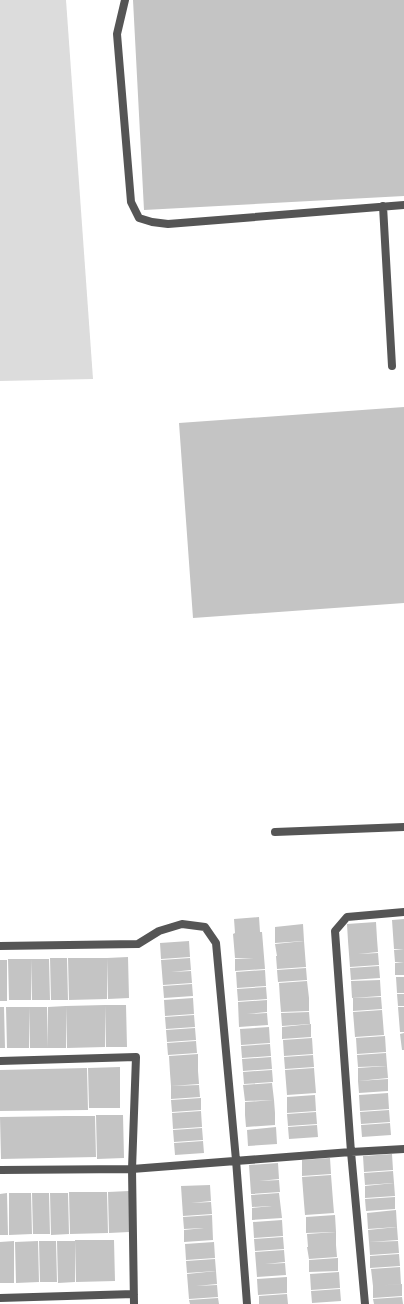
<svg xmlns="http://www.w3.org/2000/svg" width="404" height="1304" viewBox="0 0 404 1304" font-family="'PT Sans Narrow',sans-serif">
	<rect width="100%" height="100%" fill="#fff"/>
	<path fill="#dcdcdc" d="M0,0H66L93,379L0,381Z"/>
	<path fill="#c4c4c4" d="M133,0H404V196L144,210Z
		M404,407V603L193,618L179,423Z
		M259,917L260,932H262L265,969L235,971V959L254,958H235L233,934L235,933L234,919Z
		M404,919V949H394L392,920Z
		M376,922L377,939L348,941L347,924Z
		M303,924L304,941L275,943V927Z
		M377,939L378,952L358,954L378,953L379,965L350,967L348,941Z
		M189,941L190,957L161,959L160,943Z
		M304,941L305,954L277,956L275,944Z
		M404,949V962H395L394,950Z
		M305,954L306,967L277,969L276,956Z
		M128,957L129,998L108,999L107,958Z
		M50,958H67L68,1000H51Z
		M68,958H107V999L69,1000Z
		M190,958L191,970L171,972L191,971L192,983L163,985L161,960Z
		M8,959H31V1000H9Z
		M31,959H49L50,1000H32Z
		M0,960H7V1001H0Z
		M404,962V975H395V963Z
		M379,966L380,978L351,980L350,968Z
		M306,968L307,980L278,982L277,970Z
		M265,970L266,986L237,988L236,972Z
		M396,977H404V993H397Z
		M380,980L381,996L352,998L351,981Z
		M307,981L309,998L280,1000L279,983Z
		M192,984L193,996L164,998L163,986Z
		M266,987L267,999L238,1001L237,989Z
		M397,994H404V1006H398Z
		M381,997L382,1009L353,1011V998Z
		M193,998L194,1014L165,1016L164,1000Z
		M309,998V1011L281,1012L280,1000Z
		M267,1000V1012L247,1014L267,1013L268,1025L239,1027L238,1002Z
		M105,1005H126L127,1047H106Z
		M105,1005V1047L67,1048L66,1006Z
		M66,1006V1048H48V1007Z
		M0,1007H4L5,1048H0Z
		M6,1007H29V1048H7Z
		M29,1007H47L48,1048H30Z
		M398,1007H404V1032H400Z
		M382,1010L383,1022L354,1024L353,1012Z
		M309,1012L310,1024L282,1026L281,1013Z
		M194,1015L195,1027L166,1029L165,1017Z
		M383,1022L384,1035L355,1037L354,1024Z
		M311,1024V1037L282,1039V1027Z
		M269,1027L270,1043L241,1045L240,1029Z
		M195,1028L196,1040L167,1042L166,1030Z
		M404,1033V1050H402L400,1034Z
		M385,1036L386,1052L357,1054L356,1038Z
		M312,1038L313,1054L284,1056L283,1040Z
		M196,1041L197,1053L168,1055L167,1043Z
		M270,1044L271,1056L242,1058L241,1046Z
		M386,1053L387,1066L358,1067L357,1055Z
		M198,1054V1071L170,1073L169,1056Z
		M313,1055L314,1067L285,1069L284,1057Z
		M271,1057L272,1069L243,1071L242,1059Z
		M387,1066L388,1078L358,1081V1068Z
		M120,1067V1108H89L88,1068Z
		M87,1068L88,1110L0,1111V1070Z
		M314,1068L315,1081L294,1083L315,1081L316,1093L287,1095L285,1070Z
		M272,1070L273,1082L244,1084L243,1072Z
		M198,1071L199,1084L171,1086L170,1073Z
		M388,1079V1091L359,1093L358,1081Z
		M272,1083L274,1100L245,1101L243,1085Z
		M199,1085L200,1097L171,1099V1086Z
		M388,1093L389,1109L360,1111L359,1095Z
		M315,1095L316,1111L287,1113V1097Z
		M201,1098V1110L172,1112L171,1100Z
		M274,1100L275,1113L245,1115V1102Z
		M389,1110L390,1122L361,1124L360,1112Z
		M201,1111L202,1127L173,1129L172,1113Z
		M316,1112L317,1124L288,1126L287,1114Z
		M275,1113V1125L246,1127L245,1115Z
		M96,1115H123L124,1158L97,1159Z
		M65,1116H95L96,1157L1,1159L0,1117Z
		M390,1123L391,1135L362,1137L361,1125Z
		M317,1125L318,1137L289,1139L288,1127Z
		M276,1127L277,1144L248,1146L247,1130Z
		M202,1128L203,1140L174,1142L173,1130Z
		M203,1141L204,1153L175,1155L174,1143Z
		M392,1154L393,1170L364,1172L363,1156Z
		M330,1158L331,1174L302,1176V1160Z
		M278,1163L279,1179L259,1181L279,1180L280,1192L251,1194L249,1165Z
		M393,1171L394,1183L365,1185L364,1173Z
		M331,1175L332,1188L312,1190L332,1188L333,1201L304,1203L302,1177Z
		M394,1183L395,1196L365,1198V1186Z
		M210,1185L211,1201L191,1203L211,1202L212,1214L183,1216L181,1186Z
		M129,1191V1232L109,1233L108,1192Z
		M69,1192H107L108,1233L70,1234Z
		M7,1193L8,1235H0V1194Z
		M9,1193H31L32,1234L9,1235Z
		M32,1193H49L50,1234H33Z
		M50,1193H68L69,1234L51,1235Z
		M279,1193L282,1218L252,1220V1208L272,1206L252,1207L251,1195Z
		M395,1197V1209L366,1211L365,1199Z
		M333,1201L334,1213L305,1215L304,1203Z
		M396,1210L397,1227L368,1229L367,1213Z
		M212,1215L213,1240L184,1242V1230L204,1228L184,1229L183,1217Z
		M335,1215L336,1232L306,1233V1217Z
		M282,1220L283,1236L254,1238L253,1222Z
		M397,1227L398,1240L369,1242L368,1230Z
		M336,1232V1245L308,1247L307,1234Z
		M283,1237L284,1249L255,1251L254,1239Z
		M75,1240H114L115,1281L76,1282Z
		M14,1241V1283H0V1242Z
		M38,1241L39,1282L16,1283L15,1242Z
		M39,1241H56L57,1282H40Z
		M57,1241H75V1282L58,1283Z
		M398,1241L399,1253L370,1255L369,1242Z
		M214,1242L215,1258L186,1260L185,1244Z
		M336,1245L337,1257L309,1259L307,1247Z
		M284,1250L285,1262L265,1264L285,1263L286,1275L257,1277L255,1252Z
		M399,1254L400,1266L370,1268V1256Z
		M338,1258V1271L309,1272V1260Z
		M215,1259L216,1271L187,1273L186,1261Z
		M400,1267L401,1284L373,1286L371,1269Z
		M216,1271L217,1284L196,1286L217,1285L218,1297L189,1299L187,1274Z
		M339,1272L340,1288L311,1290L310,1274Z
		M287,1277V1293L258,1295L257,1279Z
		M402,1284V1296L373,1298V1286Z
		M340,1289L341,1301L312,1303L311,1291Z
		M287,1294L288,1304H259V1296Z
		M402,1297L403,1304H374L373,1299Z
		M218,1298L219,1304H190L189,1300Z"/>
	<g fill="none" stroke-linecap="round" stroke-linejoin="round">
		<path stroke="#555" stroke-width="8" d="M125,0L117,34L131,202L139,218L152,222L168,224L404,205
			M383,206L392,366
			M275,832L404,827"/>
		<path stroke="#555" stroke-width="8" d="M0,946L138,944L159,931L182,924L205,927L216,943L236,1160L247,1304
			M0,1061L136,1057L132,1169L134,1304
			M0,1170L132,1169L351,1152L404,1149
			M0,1298L134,1294
			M365,1304L351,1152L335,931L347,917L404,912"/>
	</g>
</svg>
